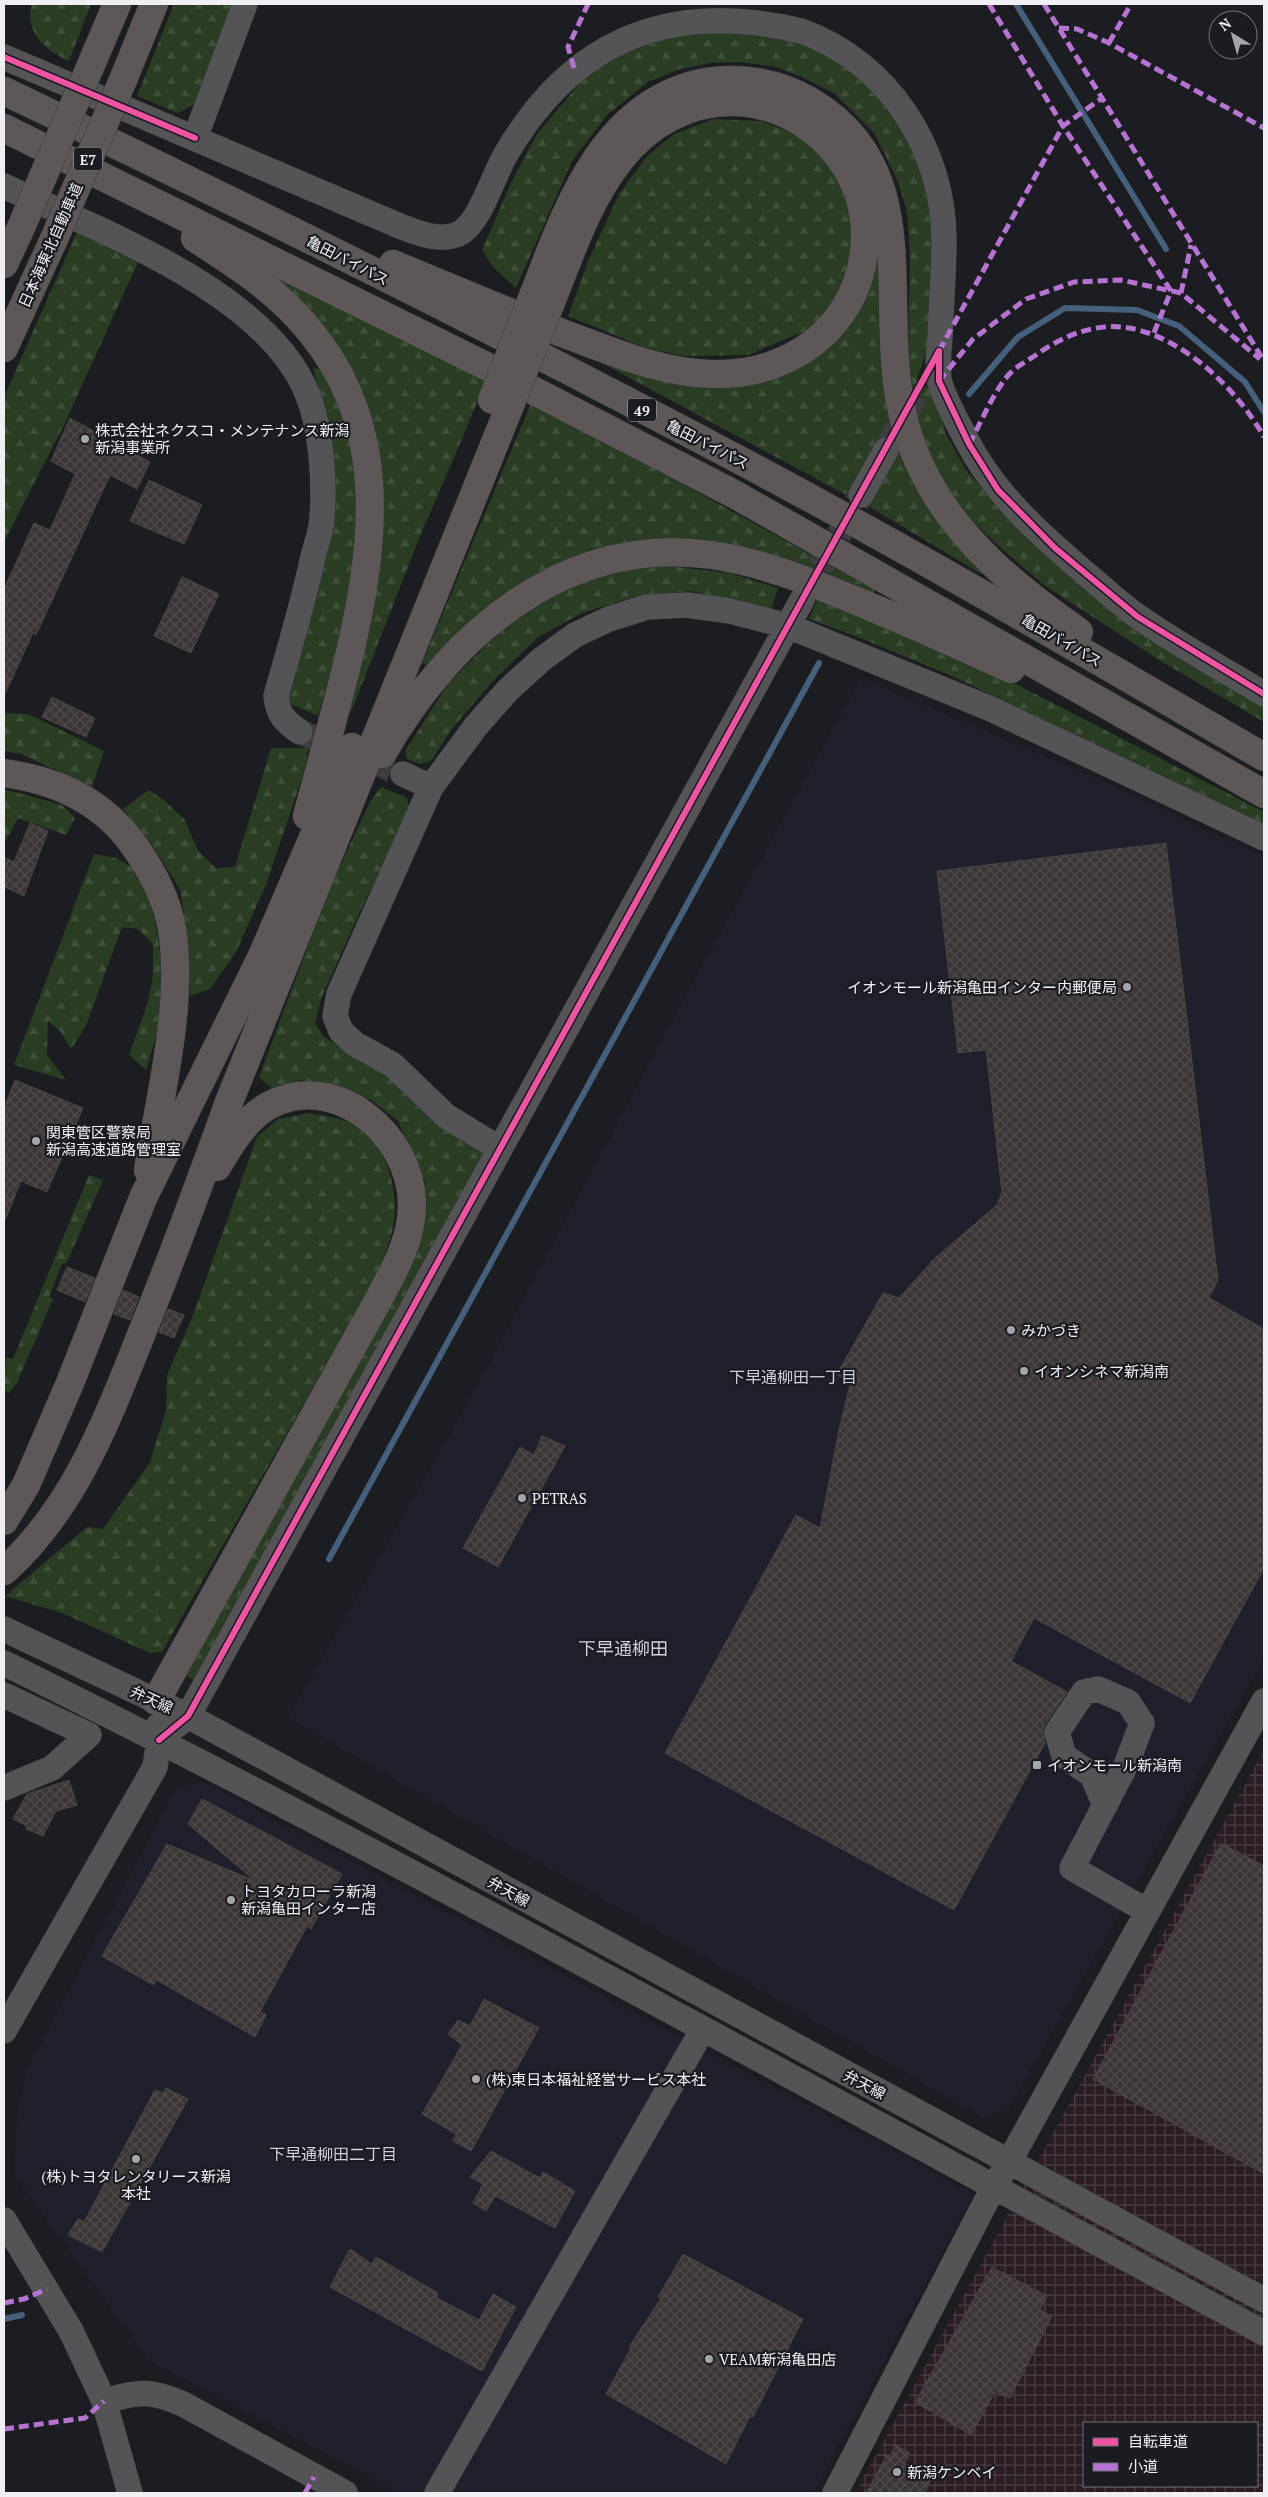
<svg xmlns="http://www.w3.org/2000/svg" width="1268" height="2497" viewBox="0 0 1268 2497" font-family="'PT Serif','Noto Sans JP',serif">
	<defs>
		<pattern id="industrial-grid" width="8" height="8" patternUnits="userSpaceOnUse" patternTransform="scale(1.25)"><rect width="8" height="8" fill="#2c1d25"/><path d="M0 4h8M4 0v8" fill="none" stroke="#4b3e45"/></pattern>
		<pattern id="forest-firs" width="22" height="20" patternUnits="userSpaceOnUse" patternTransform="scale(1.25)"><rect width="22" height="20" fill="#293d23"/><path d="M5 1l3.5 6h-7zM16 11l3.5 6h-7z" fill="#3e5039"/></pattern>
		<pattern id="building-cross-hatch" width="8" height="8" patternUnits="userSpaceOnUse" patternTransform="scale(1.25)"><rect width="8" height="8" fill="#3d3636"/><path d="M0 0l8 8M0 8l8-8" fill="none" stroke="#504a4a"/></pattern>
	</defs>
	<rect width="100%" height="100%" fill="#1c1d21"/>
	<path fill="#1f202b" d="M861,678L1098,779L1264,857V1658L1008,2110L983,2118L288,1718L473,1393L693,982Z
		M202,1781L974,2194L813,2493H400L148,2360L14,2175L17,2116L26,2071L175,1790Z"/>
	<path fill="url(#industrial-grid)" fill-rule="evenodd" d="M1264,1750V2493H855ZM1084,2423H1257V2486H1084Z"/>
	<path fill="url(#forest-firs)" d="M32,4H91L69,61C46,51 23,31 32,4Z
		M174,4H240L195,104L178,113L137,96Z
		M715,25L808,42L872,87L908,136L929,188L934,235L929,345L917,379L939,397L945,432L966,470L1008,517L1264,703V722L1159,660L1044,585L1003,550L966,515L945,488L916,426L908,363L910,254L907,212L898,181L874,133L834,93L802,77L773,66L739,62L710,63L680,69L648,82L607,115L572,161L516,288L493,267L482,250L511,183L537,134L586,76L633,44Z
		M714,119L761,121L802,137L836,173L850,211L852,250L840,294L812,328L748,355L684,356L646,348L568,316L589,259L619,194L647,156L674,134Z
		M77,232L138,262L65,423L4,542V397Z
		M878,259L885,260L892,422L846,495L602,363L606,356L796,368L841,336L869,291Z
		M282,281L487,380L419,539L351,712L345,707L380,549L320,325Z
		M313,367C316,368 321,370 323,372C329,378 335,399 338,407C381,506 346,618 318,716L282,700L325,416Z
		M532,401L875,590L872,596L645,541L590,550L532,578L432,668L422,663Z
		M901,432L989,569L983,575L865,504Z
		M658,565L730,573L778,588L771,609L691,591L631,598L582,613L537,638L492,682L450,731L432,760L420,764L407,759L405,751L448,684L510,622L553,591L613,569Z
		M818,598L1012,682L1264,812V826L954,677L858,637L809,619Z
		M4,713L28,714L104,751L92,787L21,754L4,751Z
		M271,748H308L305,769L267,882L236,952L210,989L190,996L189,946L180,889L152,845L123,809L149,790L164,800L185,820L198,851L216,868L235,867Z
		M381,787L407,798L410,813L362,907L321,999L315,1023L323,1036L363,1063L389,1074L406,1095L433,1122L484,1154L194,1680L184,1674L425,1207V1182L398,1121L371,1100L336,1086L300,1080L271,1088L259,1077L329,890L370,802Z
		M4,789L62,805L75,818L66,835L18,818L4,844Z
		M94,854L116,858L135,869L151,904L157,931L163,975L158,1030L146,1070L129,1055L147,1005L153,976V944L138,929L122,927L86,1026L71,1049L60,1031L48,1021L47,1055L66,1080L14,1065Z
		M310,1113C322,1116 337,1117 348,1122C386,1142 400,1186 393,1227C390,1243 382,1259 377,1275L162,1652L150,1653L62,1613L5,1596L87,1527L103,1529L150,1462L166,1410L167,1375L193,1315L257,1137L278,1119Z
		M89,1175L103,1180L67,1262L62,1264L49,1297L53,1299L17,1383L9,1393L4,1390L6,1358L13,1359Z"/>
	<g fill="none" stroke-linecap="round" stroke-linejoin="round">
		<path stroke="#45607d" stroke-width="6" d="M1016,4L1166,249
			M969,394L1018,337L1065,308L1137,310L1179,326L1245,382L1264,412
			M329,1559L819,663
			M4,2319L22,2315"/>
	</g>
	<path fill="url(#building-cross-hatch)" stroke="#464546" d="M70,418L150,462L137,489L110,475L36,635L33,633L4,696V589L34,523L50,530L75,474L51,461Z
		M149,480L202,505L184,544L130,521Z
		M182,577L219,594L191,653L154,636Z
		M52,697L95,718L86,737L42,717Z
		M30,823L48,831L24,896L4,887V857L14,862Z
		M1166,843L1218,1280L1209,1298L1264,1329V1568L1190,1703L1034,1618L1011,1661L1067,1692L1045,1724L1043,1730L1045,1743L954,1910L665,1753L796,1515L820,1528L839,1430L850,1385L837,1374L883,1293L899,1298L934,1259L997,1205L1002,1192L986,1050L958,1053L937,871Z
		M15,1080L83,1108L47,1192L21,1181L4,1223V1108Z
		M67,1267L95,1278L85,1302L57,1290Z
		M123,1290L139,1297L130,1320L114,1314Z
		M168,1309L184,1315L174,1338L159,1332Z
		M542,1436L565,1446L498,1567L463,1548L520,1447L534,1455Z
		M69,1780L77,1805L56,1811L43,1836L26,1829L27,1826L13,1819L27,1794Z
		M202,1799L342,1874L311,1929L307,1926L260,2012L266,2015L255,2037L157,1980L153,1985L102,1956L167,1844L255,1881L188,1824Z
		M1221,1843L1264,1866V2174L1093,2079Z
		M484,1999L539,2028L471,2151L453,2141L456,2134L422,2114L462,2045L448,2034L458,2020L470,2026Z
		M166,2088L188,2099L102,2252L68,2235L78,2219L84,2222L155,2090L163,2093Z
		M491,2151L540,2178L543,2172L575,2191L555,2228L495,2196L486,2211L473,2203L483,2184L470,2177Z
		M350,2249L372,2264L376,2257L438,2293L437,2298L479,2320L493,2294L516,2307L482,2371L330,2287Z
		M683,2254L803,2319L753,2417L750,2416L726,2464L606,2394L631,2348L629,2347L661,2298L658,2297Z
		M992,2267L1047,2296L1040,2310L1052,2316L1010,2398L995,2392L971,2435L915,2402Z
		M895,2445L910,2453L903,2466L931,2479L925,2493H866L887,2455L890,2457Z"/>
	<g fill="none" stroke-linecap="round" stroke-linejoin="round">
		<path stroke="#3c3c41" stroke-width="25" stroke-dasharray="25 12" stroke-linecap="butt" d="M886,450L921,385
			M802,600L861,495
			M300,732L403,774"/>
		<defs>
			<path id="minor" d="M4,57L402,227C420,234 444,243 462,232C481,219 494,174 506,154C573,39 671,0 801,31C888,62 944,149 944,240C944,272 941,305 940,337C939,350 937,365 939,379C941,393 960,427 967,441C996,497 1045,539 1092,579C1108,592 1123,607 1140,618C1180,646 1223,669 1264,694
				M195,138L245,4
				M4,186C98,230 265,291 307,393C321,427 325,480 322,517C322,530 316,544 313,557C303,604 289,650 276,696C278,715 285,722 300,732
				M861,495L886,450
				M403,774L431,787
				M500,1149L446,1116L393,1065L355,1044L341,1031L335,1016L339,994L431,787L476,726L508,690L542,659L575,635L609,619L647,607L687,605L730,611L788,626L991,709L1264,838
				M4,1629L188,1716L1264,2300
				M4,1663C430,1874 845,2108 1264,2333
				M4,1695L89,1735L52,1768L4,1788
				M176,1726L188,1716L802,600
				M1105,1805L1127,1763L1142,1723L1128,1702L1098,1689L1084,1692L1057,1732L1064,1756L1092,1775L1105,1805L1072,1868L1147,1911
				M4,2031L155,1767L159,1740L158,1726
				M4,2220L71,2331L104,2401L130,2493
				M104,2401C140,2392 148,2389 183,2404L345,2493
				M437,2493L703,2029
				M835,2493L993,2188L1009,2162L1264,1701"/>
			<path id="highway" d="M91,65L117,4
				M123,80L154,4
				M4,91C254,210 502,334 747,464C922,557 1093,658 1264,757
				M4,128L482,364L734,494L1264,794
				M195,238C227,259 261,280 289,308C396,414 377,544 344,677C332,723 320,769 307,816
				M4,264L23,223
				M393,264C449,287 505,311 562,333C611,351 660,373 712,374C802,377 874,311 864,219C860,183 840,151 811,129C788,112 760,102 731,102C687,102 647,125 620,160C587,202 570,255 550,305
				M533,296C566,211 602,101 706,82C742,76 779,83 810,101C914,162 886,272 896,372C899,406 907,440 923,471C956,540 1018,589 1079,632
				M4,348L54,239
				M382,754C451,634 565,534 712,555C766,563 816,584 866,605C915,625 963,647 1011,669
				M4,773C55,780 102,801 133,844C151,869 167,898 172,929C184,1003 160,1096 148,1170
				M4,1521L26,1485L70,1383L143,1198L262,956L352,747
				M4,1571C74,1509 107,1420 141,1335C172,1258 201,1180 229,1102L509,408
				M156,1701L375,1306C392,1274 413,1240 412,1203C411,1135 335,1069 268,1106C245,1119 230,1145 217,1167"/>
		</defs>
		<use href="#minor" stroke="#39393c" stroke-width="26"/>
		<use href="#highway" stroke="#39393c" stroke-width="29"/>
		<use href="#minor" stroke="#545457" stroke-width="25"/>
		<use href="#highway" stroke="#5d5758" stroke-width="28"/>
		<defs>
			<path id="highway-bridge" d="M23,223L91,65
				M54,239L123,80
				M492,400L533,296
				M509,408L550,305"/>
		</defs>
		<use href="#highway-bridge" stroke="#39393c" stroke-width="29" stroke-linecap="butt"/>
		<use href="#highway-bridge" stroke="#5d5758" stroke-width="28"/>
		<path stroke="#b673d3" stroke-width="5" stroke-dasharray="10 5" stroke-linecap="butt" d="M989,4L1063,126L1171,291L1153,335
			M1044,4L1264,361
			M1059,28L1077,29L1109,43L1264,128
			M1109,43L1131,4
			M574,68L568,47L588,4
			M1181,293L1191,245
			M939,351L1063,126L1102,98
			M939,381L973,339L1026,299L1074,282L1121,280L1181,293L1260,359
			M969,444C981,423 991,397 1006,378C1013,368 1027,361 1036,355C1062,336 1096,322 1129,328C1183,337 1238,390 1264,437
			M4,2303L24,2299L47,2289
			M4,2429L85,2418L104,2401
			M305,2493L314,2477"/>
		<defs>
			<path id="cycleway" d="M4,57L195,138
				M939,353V381L969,444L998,490L1055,548L1138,617L1264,694
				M159,1740L188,1716L939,351"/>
		</defs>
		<use href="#cycleway" stroke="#1b1c22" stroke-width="9"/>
		<use href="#cycleway" stroke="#f153a3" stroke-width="6"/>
	</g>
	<g fill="#a5a6aa" stroke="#1b1c22" stroke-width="2">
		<circle cx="85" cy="439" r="5"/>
		<circle cx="1127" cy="987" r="5"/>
		<circle cx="36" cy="1141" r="5"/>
		<circle cx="1011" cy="1330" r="5"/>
		<circle cx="1024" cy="1371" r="5"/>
		<circle cx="522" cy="1498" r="5"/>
		<rect x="1032" y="1760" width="10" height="10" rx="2.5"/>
		<circle cx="231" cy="1900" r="5"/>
		<circle cx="476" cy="2079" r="5"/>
		<circle cx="136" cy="2159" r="5"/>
		<circle cx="709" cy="2359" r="5"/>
		<circle cx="897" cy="2472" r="5"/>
	</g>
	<g text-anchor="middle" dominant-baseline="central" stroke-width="4.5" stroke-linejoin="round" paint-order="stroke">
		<g fill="#1b1c22" stroke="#afb0b5" stroke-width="1">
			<rect x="74" y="147.5" width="28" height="23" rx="4"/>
			<rect x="628" y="398.5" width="28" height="23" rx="4"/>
		</g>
		<g font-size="14" font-weight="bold" fill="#efeff4">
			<text x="88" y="159">E7</text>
			<text x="642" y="410">49</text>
		</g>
		<g font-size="15" fill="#efeff4" stroke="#1b1c22">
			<text transform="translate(50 245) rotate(-66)">日本海東北自動車道</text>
			<text transform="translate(348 260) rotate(27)">亀田バイパス</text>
			<text transform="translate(708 444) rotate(27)">亀田バイパス</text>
			<text transform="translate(1062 640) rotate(30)">亀田バイパス</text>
			<text transform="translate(152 1699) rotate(25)">弁天線</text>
			<text transform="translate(509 1891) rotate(29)">弁天線</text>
			<text transform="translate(865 2084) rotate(28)">弁天線</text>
		</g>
		<g font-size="15" fill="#efeff4" stroke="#1b1c22" text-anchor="start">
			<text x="95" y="430">株式会社ネクスコ・メンテナンス新潟<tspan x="95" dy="17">新潟事業所</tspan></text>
			<text x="1117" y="987" text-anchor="end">イオンモール新潟亀田インター内郵便局</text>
			<text x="46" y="1132">関東管区警察局<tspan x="46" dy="17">新潟高速道路管理室</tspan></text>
			<text x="1021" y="1330">みかづき</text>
			<text x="1034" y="1371">イオンシネマ新潟南</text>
			<text x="532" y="1498">PETRAS</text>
			<text x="1047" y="1765">イオンモール新潟南</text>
			<text x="241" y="1891">トヨタカローラ新潟<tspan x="241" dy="17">新潟亀田インター店</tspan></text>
			<text x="486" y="2079">(株)東日本福祉経営サービス本社</text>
			<text x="136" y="2176" text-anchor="middle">(株)トヨタレンタリース新潟<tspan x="136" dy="17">本社</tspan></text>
			<text x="719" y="2359">VEAM新潟亀田店</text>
			<text x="907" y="2472">新潟ケンベイ</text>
		</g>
		<g font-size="16" fill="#cfcfd9" stroke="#1b1c22">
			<text x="793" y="1377">下早通柳田一丁目</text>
			<text x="333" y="2154">下早通柳田二丁目</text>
		</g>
		<g font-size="18" fill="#cfcfd9" stroke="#1b1c22">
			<text x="623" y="1648">下早通柳田</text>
		</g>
	</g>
	<rect width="1268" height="2497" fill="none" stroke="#efeff4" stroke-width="10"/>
	<rect x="1083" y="2422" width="175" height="65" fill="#1b1c22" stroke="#707076"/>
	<rect x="1093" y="2438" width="25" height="8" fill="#f153a3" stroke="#707076"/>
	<text x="1128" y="2447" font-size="15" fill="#efeff4">自転車道</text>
	<rect x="1093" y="2463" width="25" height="8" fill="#b673d3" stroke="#707076"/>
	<text x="1128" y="2472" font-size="15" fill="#efeff4">小道</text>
	<g transform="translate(1233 35) rotate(323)"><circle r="24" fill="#1b1c22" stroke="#707076"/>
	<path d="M0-4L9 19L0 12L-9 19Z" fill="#a5a6aa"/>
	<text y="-8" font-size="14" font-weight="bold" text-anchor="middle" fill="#efeff4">N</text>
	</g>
</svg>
